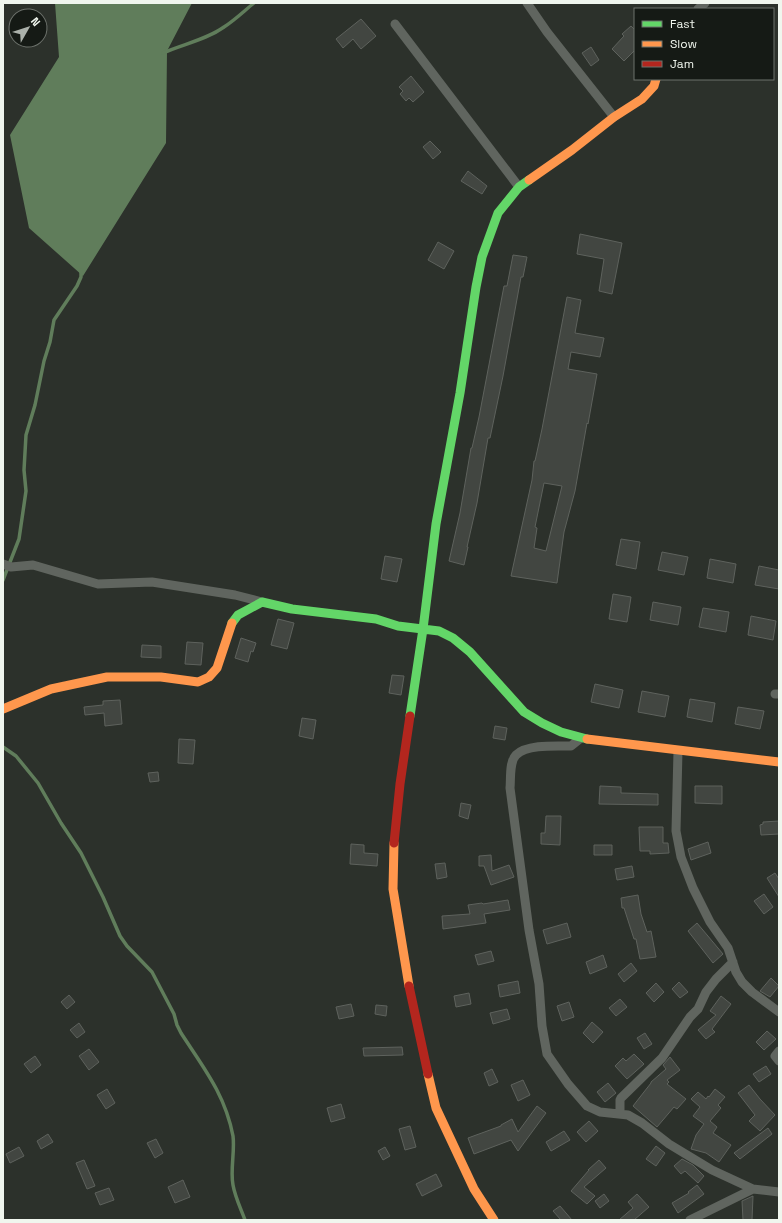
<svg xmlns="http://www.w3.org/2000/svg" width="782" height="1223" viewBox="0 0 782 1223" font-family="'Space Grotesk',sans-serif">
	<rect width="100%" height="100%" fill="#2c312b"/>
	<path fill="#607d5b" d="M55,3H192L167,51L166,143L83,276L29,228L10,135L59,57Z"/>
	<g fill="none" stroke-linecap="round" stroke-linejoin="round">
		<path stroke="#607d5b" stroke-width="3.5" d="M163,53C183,44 206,40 224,27C235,20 244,11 254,3
			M3,580L19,539L26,491L24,470L26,435L35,405L44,361L50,342L54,320L77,286L81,277V270
			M3,747L16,756L38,783L61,823L81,853L103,897L120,936L127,946L152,972L174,1014L177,1025L181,1033C203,1067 225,1094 233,1136C235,1152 230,1171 233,1185C235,1197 241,1209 245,1220"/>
	</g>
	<path fill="#424641" stroke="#5e625d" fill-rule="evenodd" d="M361,19L376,36L361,49L353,39L343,48L336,39Z
		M631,26L635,30V50L624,61L612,49L624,36L622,34Z
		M591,47L599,60L591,66L582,53Z
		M411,76L424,92L413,102L409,98L406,101L400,94L403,91L399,87Z
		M430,141L441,152L433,159L423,147Z
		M468,171L487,186L482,194L461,181Z
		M580,234L622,243L612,294L599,291L604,259L577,254Z
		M438,242L454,251L444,269L428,260Z
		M513,255L527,257L523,277H521L503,376L490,438H488L477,503L467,547H468L464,565L449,561L460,513L471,448H472L479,417L504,286H507Z
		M567,297L581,300L575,333L604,338L600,357L571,352L568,369L597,374L588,424L587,423L575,491L564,532L557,583L511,576L532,480L534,461H535L542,429ZM544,483L562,486L546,551L534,548L537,528L535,527Z
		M621,539L640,542L636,569L616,565Z
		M662,552L688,557L684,575L658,570Z
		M385,556L402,559L397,582L381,579Z
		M710,559L736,564L733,583L707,578Z
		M759,566L779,570V589L755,585Z
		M613,594L631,597L627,622L609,619Z
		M653,602L681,607L678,625L650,620Z
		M703,608L729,612L726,632L699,627Z
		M751,616L776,621L773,640L748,635Z
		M278,619L294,623L287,649L271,645Z
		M241,638L256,643L253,652L251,651L248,662L235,658Z
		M187,642L203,643L201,665L185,664Z
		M142,645L161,646V658L141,657Z
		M392,675L404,676L401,695L389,693Z
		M595,684L623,690L619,708L591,702Z
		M642,691L669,696L665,717L638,712Z
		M690,699L715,703L712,722L687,717Z
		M120,700L122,724L105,726L104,713L85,715L84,707L103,705V701Z
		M738,707L764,711L760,729L735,724Z
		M302,718L316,720L313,739L299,736Z
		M495,726L507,728L505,740L493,738Z
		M179,739L195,740L193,764L178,763Z
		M158,772L159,781L150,782L148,773Z
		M600,786L621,787V793L658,794V805L599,804Z
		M695,786H722V804L695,803Z
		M461,803L471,805L468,819L459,816Z
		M546,816H561L560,845L541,844V833H545Z
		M779,821V834L761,835L760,825L763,824V822Z
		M639,827H663V843H668L669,853L650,854V851H640Z
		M708,842L711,853L691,860L688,849Z
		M351,844L364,845V853L378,854L377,866L350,864Z
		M594,845H612V855H594Z
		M491,855L492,871L509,865L514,877L491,885L484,866H479V856Z
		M445,863L447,877L437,879L435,864Z
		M632,866L634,877L617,880L615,869Z
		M775,873L779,879V897L767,878Z
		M764,894L773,907L764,914L754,901Z
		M638,895L641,914L647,932L651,931L656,957L640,959L636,939H634L624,908H622L621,898Z
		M508,900L510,910L484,914L486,923L443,929L442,916L470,914L468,905L482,903L483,904Z
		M567,923L571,937L547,944L543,930Z
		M697,923L723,954L713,963L688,931Z
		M491,951L494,961L478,965L475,955Z
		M603,955L607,967L590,974L586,962Z
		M631,963L637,971L624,982L618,974Z
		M771,978L779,986L770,997L760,991Z
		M518,981L520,993L500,997L498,985Z
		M679,982L688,992L680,998L672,989Z
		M656,983L664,992L654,1002L646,993Z
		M469,993L471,1004L456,1007L454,996Z
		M69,995L75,1002L67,1009L61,1002Z
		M721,996L731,1004L712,1029L715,1032L706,1039L698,1030L716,1015L710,1011Z
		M620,999L627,1007L616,1016L609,1008Z
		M569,1002L574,1017L562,1021L557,1006Z
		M351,1004L354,1016L339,1019L336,1007Z
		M376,1005L387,1006L386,1016L375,1014Z
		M507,1009L510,1019L493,1024L490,1013Z
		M592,1022L603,1032L593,1043L583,1033Z
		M79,1023L85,1032L77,1038L70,1030Z
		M767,1031L776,1039L764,1050L756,1042Z
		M645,1033L652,1044L644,1049L637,1038Z
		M402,1047L403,1055L364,1056L363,1048Z
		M89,1049L99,1062L89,1070L79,1056Z
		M634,1054L644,1064L627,1079L615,1066L623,1058L626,1061Z
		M35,1056L41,1065L31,1073L24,1064Z
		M670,1057L680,1070L667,1080L669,1082L667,1084L686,1099L677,1109L674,1107L657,1127L633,1106L651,1083V1082L666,1069L663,1065Z
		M766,1066L771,1074L759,1082L753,1074Z
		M492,1069L498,1082L489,1086L484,1073Z
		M523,1080L530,1095L518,1101L511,1085Z
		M608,1083L616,1093L605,1102L597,1092Z
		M749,1085L760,1099L775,1115L760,1131L749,1121L755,1115L738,1093Z
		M107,1089L115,1103L106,1109L97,1095Z
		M715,1089L725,1097L718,1105L721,1108L710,1121L717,1127L713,1133L731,1145L719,1162L706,1153L691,1149L696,1135L704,1124L693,1116L700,1107L691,1099L698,1092L706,1099L708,1096L709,1097Z
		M341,1104L345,1118L331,1122L327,1108Z
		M537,1106L546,1113L518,1151L511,1140L474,1154L468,1138L501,1126V1125L512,1119L518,1132Z
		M589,1121L598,1131L586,1142L577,1132Z
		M410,1126L416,1147L405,1150L399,1129Z
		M768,1128L772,1134L740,1159L734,1153Z
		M564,1131L570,1140L551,1151L546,1142Z
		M48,1134L53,1142L41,1149L37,1141Z
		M156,1139L163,1153L155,1158L147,1143Z
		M656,1146L665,1153L656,1166L646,1159Z
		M19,1147L24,1156L10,1163L6,1154Z
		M385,1147L390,1156L383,1160L378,1151Z
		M682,1159L693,1165L704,1176L698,1183L685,1171L681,1174L674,1166Z
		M84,1160L95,1186L87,1189L76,1163Z
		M599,1160L606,1168L584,1187L595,1196L587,1204L571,1191L589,1170H588Z
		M436,1174L442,1186L422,1196L416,1184Z
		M183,1180L190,1197L175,1203L168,1187Z
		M697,1185L704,1194L678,1213L672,1203L689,1193L688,1192Z
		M109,1188L114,1200L100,1205L95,1193Z
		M604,1194L609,1201L600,1208L595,1201Z
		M637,1194L649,1207L634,1220H619L633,1208L628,1202Z
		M753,1196L752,1220H743L742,1201Z
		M560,1206L572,1220H561L553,1211Z"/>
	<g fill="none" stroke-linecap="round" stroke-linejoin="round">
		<path stroke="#60655f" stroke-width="9" d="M527,3L547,32L614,117
			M698,9L705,3
			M395,24L519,187
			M3,564L11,567L33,565L98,584L152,582L235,595L262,602
			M775,694H779
			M581,738L571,746C556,746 527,744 516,755C509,762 511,779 510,788L529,930L539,984L542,1026L547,1054L568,1084L587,1106L600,1112L628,1115L642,1123L669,1144L712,1170L753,1189L779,1192
			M678,751L676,831L681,857L693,888L710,922L728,948L736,972L742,982L752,992L779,1012
			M779,1051L775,1056L779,1061
			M620,1113V1100L621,1098L662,1058L690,1017L698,1009L706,992L716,979L733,962
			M690,1220L753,1189"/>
		<path stroke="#63d668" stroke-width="9" d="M232,623L238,615L262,602L292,609L376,619L398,626L439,631L453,638L470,652L524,712L542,723L561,732L587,739
			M410,716L423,629L436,524L460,393L476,287L482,257L498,213L519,187L529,180"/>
		<path stroke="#ff974d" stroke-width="9" d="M529,180L572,150L614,117L642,99L654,86L656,79
			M3,709L51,689L107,677H161L198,682L209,677L217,668L232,623
			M587,739L779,762
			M394,843L393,889L409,986
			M428,1074L436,1108L474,1189L494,1220"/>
		<path stroke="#b3261e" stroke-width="9" d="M394,843L400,784L410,716
			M409,986L428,1074"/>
	</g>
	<rect width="782" height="1223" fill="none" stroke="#f0f6ee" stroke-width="8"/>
	<rect x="634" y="8" width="140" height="72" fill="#151a15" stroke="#6d726c"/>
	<rect x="642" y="21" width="20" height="6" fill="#63d668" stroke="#6d726c"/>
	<text x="670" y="28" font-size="12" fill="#f0f6ee">Fast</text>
	<rect x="642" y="41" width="20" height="6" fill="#ff974d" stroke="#6d726c"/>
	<text x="670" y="48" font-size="12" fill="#f0f6ee">Slow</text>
	<rect x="642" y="61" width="20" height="6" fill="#b3261e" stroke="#6d726c"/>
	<text x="670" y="68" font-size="12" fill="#f0f6ee">Jam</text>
	<g transform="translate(28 28) rotate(51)"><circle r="19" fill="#151a15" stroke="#6d726c"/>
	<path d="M0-3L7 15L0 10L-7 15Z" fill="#abb1aa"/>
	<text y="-6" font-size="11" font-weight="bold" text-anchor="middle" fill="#f0f6ee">N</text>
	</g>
</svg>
